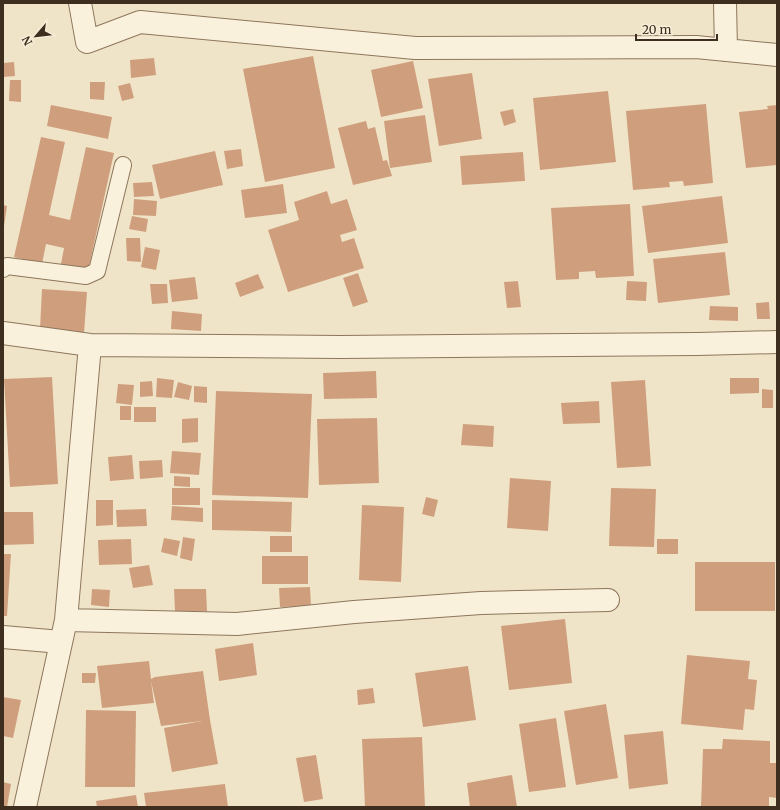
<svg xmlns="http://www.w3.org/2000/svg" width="780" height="810" viewBox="0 0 780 810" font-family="Merriweather,serif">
	<rect width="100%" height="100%" fill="#f0e4c8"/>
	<path fill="#cf9f7d" d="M313,56L335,168L265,182L243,69Z
		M154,58L156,75L131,78L130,60Z
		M413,61L423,108L381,117L371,70Z
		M14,62L15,76L3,77V63Z
		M472,73L482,139L439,146L428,79Z
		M10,80H21V102L9,101Z
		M90,82H105L104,100L90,99Z
		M130,83L134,98L122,101L118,86Z
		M608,91L616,162L540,170L533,98Z
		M706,104L713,183L684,186L683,181L669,182L670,187L633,190L626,111Z
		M51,105L112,117L108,139L47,126Z
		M777,105V165L746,168L739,112L768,109L767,106Z
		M513,109L516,122L504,126L500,112Z
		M425,115L432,162L390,168L384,121Z
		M366,121L368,129L375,127L383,161L387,160L392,176L353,185L338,128Z
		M41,137L65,142L49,215L70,220L86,147L114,153L88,271L61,264L64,248L46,244L42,264L14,257Z
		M241,149L243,166L227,169L224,151Z
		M215,151L223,185L160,199L152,165Z
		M523,152L525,181L462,185L460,156Z
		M152,182L154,196L134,197L133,183Z
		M283,184L287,213L245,218L241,190Z
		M327,191L331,204L347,199L357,230L340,235L342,242L354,238L364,268L288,292L268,230L299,220L294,202Z
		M722,196L728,243L648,253L642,206Z
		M134,199L157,201L156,216L133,215Z
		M630,204L634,276L596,278L595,271L579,272V279L556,280L551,208Z
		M3,205L7,206L4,226H3Z
		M132,216L148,219L146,232L129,229Z
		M126,238H140L141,262L127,261Z
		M145,247L160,250L156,270L141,267Z
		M725,252L730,295L658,303L653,259Z
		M358,273L368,302L353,307L343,278Z
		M258,274L264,288L240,297L235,283Z
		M195,277L198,299L172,302L169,280Z
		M518,281L521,307L507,308L504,282Z
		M627,281L647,282L646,301L626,300Z
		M150,284H167L168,303L152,304Z
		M42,289L87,292L84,333L40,329Z
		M769,302L770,319H757L756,303Z
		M710,306L738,307V321L709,320Z
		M172,311L202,314L201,331L171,329Z
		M376,371L377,398L324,399L323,373Z
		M52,377L58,484L10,487L4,379Z
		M157,378L174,380L172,398L156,397Z
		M730,378H759V393L730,394Z
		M645,380L651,466L617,468L611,382Z
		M152,381L153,396L140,397V382Z
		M178,382L192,386L189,400L174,397Z
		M118,384L134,385L132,405L116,403Z
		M194,386L207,387V403L194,402Z
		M762,389L773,390V408H762Z
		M216,391L312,394L308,498L212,495Z
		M599,401L600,423L563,424L561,403Z
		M120,406H131V420H120Z
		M134,407H156V422H134Z
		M198,418V442L182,443V419Z
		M377,418L379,483L319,485L317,419Z
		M463,424L494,426L493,447L461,445Z
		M172,451L201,453L199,475L170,473Z
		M132,455L134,479L110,481L108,457Z
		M162,460L163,477L140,479L139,461Z
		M174,476L190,477V487L174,486Z
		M510,478L551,481L548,531L507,528Z
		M172,488H200V505H172Z
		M611,488L656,489L654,547L609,546Z
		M426,497L438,500L434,517L422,514Z
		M96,500H113V525L96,526Z
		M212,500L292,502L291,532L212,530Z
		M362,505L404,507L401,582L359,580Z
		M172,506L203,508V522L171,520Z
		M146,509L147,526L117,527L116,510Z
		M3,512H33L34,544L3,545Z
		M270,536H292V552H270Z
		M183,537L195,539L192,561L180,558Z
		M164,538L180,541L177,556L161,552Z
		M131,539L132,564L99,565L98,540Z
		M657,539H678V554H657Z
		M3,554H11L7,616H3Z
		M262,556H308V584H262Z
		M695,562H775V611H695Z
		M149,565L153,585L133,588L129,568Z
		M310,587L311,606L280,607L279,588Z
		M92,589L110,590L109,607L91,605Z
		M174,589H206L207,611H175Z
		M565,619L572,683L509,690L501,626Z
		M253,643L257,675L219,681L215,649Z
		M687,655L750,661L748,679L757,680L754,710L745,709L743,730L681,724Z
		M149,661L151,679L155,677L203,671L210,720L218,764L172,772L164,728L202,721L161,726L151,681L154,703L102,708L97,666Z
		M468,666L476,720L423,727L415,673Z
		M82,673H96L95,683H82Z
		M373,688L375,703L358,705L357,690Z
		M3,697L21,700L13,738L3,736Z
		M606,704L618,778L576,785L564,711Z
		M86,710L136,711L135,787H85Z
		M556,718L566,787L529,792L519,724Z
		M663,731L668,784L629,789L624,735Z
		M422,737L425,807H365L362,739Z
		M723,739L770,741V763H777V798L769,797V807H701L703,749H722Z
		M316,755L323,799L304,802L296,758Z
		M512,775L517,807H470L467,783Z
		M3,782L11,784L7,807H3Z
		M225,784L228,807H146L144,793Z
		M136,795L138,807H97L96,801Z"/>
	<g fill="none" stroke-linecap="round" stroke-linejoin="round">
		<defs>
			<path id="lane" d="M3,269L7,266L86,276L97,271L123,165"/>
			<path id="street" d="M80,3L87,42L140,22L415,48L696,47L777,55
				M725,3L726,50
				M3,333L90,345L341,347L698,344L777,342
				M66,620L237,624L354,612L481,603L608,600
				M3,637L61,642
				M25,807L66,620L90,345"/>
		</defs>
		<use href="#lane" stroke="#8d765c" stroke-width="18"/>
		<use href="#street" stroke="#8d765c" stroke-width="24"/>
		<use href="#lane" stroke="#faf1dc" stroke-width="16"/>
		<use href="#street" stroke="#faf1dc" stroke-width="22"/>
	</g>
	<rect width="780" height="810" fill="none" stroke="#3d2e20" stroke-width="8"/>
	<g transform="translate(36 36) rotate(242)" stroke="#f7eed8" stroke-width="3" paint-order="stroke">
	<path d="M0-3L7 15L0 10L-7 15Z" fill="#3d2e20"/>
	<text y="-6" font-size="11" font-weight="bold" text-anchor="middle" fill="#3d2e20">N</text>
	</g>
	<path d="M636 34v6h81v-6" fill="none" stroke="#3d2e20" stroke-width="2"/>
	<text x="642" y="34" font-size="12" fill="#3d2e20" stroke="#f7eed8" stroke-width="3" paint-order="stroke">20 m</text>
</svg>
